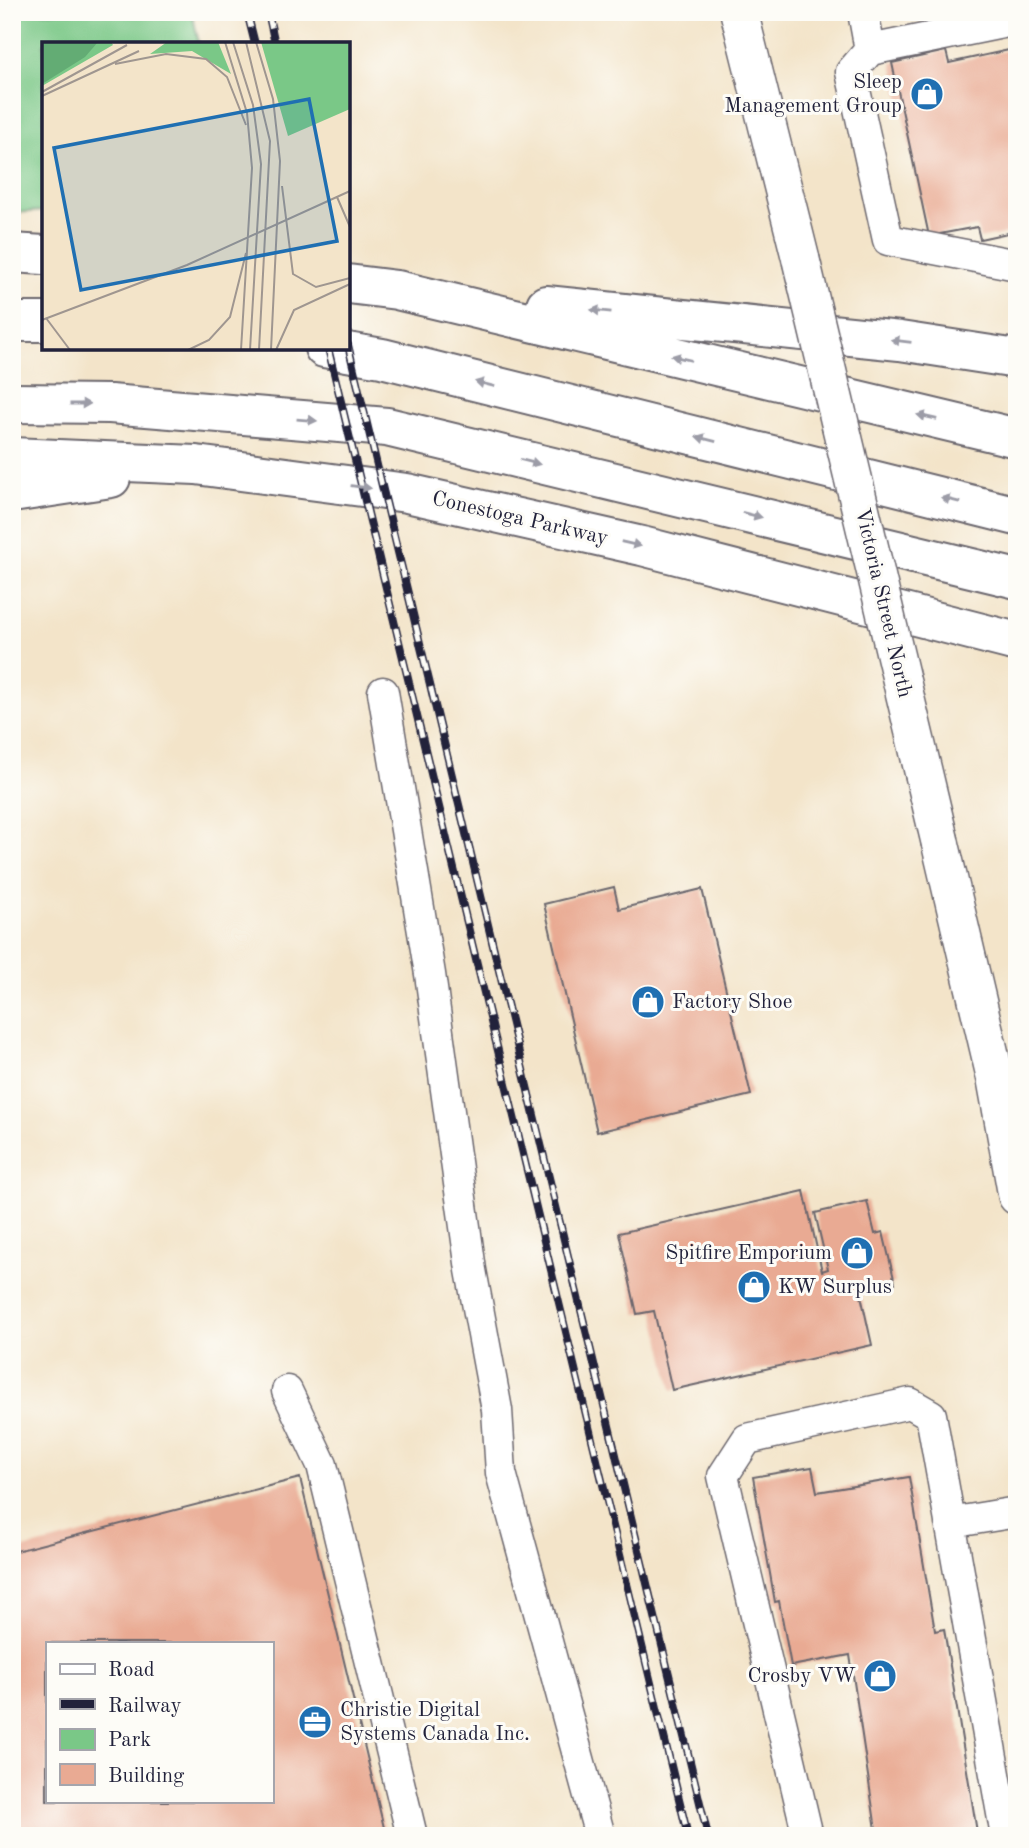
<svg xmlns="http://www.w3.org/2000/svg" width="1029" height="1848" viewBox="0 0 1029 1848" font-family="'Old Standard TT',serif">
	<rect width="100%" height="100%" fill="#fdfcf7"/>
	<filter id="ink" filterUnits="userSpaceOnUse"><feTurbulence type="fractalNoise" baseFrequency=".0143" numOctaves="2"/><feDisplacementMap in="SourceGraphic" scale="14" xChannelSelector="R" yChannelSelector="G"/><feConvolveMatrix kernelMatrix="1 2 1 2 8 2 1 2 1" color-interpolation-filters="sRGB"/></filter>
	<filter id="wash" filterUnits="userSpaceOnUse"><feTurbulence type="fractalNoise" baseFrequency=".00686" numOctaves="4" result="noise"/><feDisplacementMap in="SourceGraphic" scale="28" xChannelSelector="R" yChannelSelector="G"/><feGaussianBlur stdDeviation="1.57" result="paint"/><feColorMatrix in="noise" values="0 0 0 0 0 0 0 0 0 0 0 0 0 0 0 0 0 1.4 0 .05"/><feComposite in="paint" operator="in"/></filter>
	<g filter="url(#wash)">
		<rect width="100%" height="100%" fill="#f3e4c9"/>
		<path fill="#7ac887" stroke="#4e7561" stroke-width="2" d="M12,12H192L199,44H44V211L12,213Z"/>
		<g id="blocks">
			<path fill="#e9aa93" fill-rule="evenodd" d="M1009,50L1011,63L1017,62V231L980,239L977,227L929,236L892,63L946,51L949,63Z
				M614,887L619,909L702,889L751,1095L597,1132L544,904Z
				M804,1191L822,1271L828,1269L815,1213L867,1201L875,1234L883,1232L895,1283L860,1291L872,1345L672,1390L654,1311L637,1314L619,1233Z
				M812,1467L817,1492L909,1477L935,1631L944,1629L977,1832L958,1836H877L850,1655L791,1666L779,1601L775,1602L753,1477Z
				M300,1478L386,1836H12V1552ZM47,1643H271V1801H47Z"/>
		</g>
	</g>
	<g filter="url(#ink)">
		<use href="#blocks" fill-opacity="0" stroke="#6b666d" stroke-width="2"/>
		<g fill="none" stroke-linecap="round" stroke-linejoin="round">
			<defs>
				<path id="minor" d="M863,12L870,50L851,72L888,240L1017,265
					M870,50L1017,20
					M383,692L430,974L471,1270L497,1410L501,1473L600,1836
					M287,1391L322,1465L412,1836
					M950,1523L1017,1512
					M808,1836L723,1476L747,1439L910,1403L931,1415L1006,1836"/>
				<path id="major" d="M739,12L801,260
					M940,842L996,1080L1017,1196"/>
				<path id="highway" d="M12,253L44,255
					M348,284L397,290L1017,438
					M546,305L900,341L1017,359
					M12,322H44
					M324,348L382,358L1017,516
					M12,403L110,404L387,427L1017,579
					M12,457L196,465L407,493L642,546L1017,642
					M12,493L111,478"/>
			</defs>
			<use href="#minor" stroke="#6b666d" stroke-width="33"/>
			<use href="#major" stroke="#6b666d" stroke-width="40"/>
			<use href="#highway" stroke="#6b666d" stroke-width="42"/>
			<use href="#minor" stroke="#fff" stroke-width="30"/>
			<use href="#major" stroke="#fff" stroke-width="37"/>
			<use href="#highway" stroke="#fff" stroke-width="38"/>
			<defs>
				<path id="rail" d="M247,12L255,44
					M268,12L275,44
					M348,345L708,1836
					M328,348L688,1836"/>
			</defs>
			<use href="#rail" stroke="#22223b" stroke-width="8"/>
			<use href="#rail" stroke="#fdfcf7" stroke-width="5" stroke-dasharray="16" stroke-linecap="butt"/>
			<defs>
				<path id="major-bridge" d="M801,260L940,842"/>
			</defs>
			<use href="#major-bridge" stroke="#6b666d" stroke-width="40" stroke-linecap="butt"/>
			<use href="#major-bridge" stroke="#fff" stroke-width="37"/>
		</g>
		<defs><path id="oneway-solid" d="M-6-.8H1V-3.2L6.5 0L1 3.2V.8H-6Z" transform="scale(1.75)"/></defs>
		<g fill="#9c9ca7">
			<use href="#oneway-solid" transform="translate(601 311) rotate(-174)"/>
			<use href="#oneway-solid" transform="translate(901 341) rotate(-173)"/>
			<use href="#oneway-solid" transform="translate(681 358) rotate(-167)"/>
			<use href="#oneway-solid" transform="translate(485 384) rotate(-166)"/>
			<use href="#oneway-solid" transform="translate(80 404)"/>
			<use href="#oneway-solid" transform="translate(927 417) rotate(-167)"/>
			<use href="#oneway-solid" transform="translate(307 420) rotate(5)"/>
			<use href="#oneway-solid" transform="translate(706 439) rotate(-166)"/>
			<use href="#oneway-solid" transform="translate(530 462) rotate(14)"/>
			<use href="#oneway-solid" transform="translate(361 487) rotate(8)"/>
			<use href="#oneway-solid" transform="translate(951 500) rotate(-166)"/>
			<use href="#oneway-solid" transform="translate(752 515) rotate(14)"/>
			<use href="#oneway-solid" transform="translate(631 544) rotate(13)"/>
		</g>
	</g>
	<defs>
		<symbol id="shop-disc" viewBox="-11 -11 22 22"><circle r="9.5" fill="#1f6fb2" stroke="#fdfcf7"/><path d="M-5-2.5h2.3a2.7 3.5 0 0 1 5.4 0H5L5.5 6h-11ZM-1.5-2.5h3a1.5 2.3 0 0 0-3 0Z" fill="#fff"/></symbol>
		<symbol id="office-disc" viewBox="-11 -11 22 22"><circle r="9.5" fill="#1f6fb2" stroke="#fdfcf7"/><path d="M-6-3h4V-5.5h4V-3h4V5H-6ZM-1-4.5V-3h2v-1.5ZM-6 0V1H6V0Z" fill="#fff"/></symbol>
	</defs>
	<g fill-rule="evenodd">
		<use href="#shop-disc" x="908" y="75" width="38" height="38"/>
		<use href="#shop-disc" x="629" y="983" width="38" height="38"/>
		<use href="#shop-disc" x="838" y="1234" width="38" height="38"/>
		<use href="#shop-disc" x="735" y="1268" width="38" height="38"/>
		<use href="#shop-disc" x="861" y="1657" width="38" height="38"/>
		<use href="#office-disc" x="296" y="1703" width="38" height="38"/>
	</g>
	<g text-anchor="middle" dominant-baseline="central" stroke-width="6" stroke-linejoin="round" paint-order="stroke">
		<g font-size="21" fill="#22223b" stroke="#fdfcf7" text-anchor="end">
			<text x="902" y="82">Sleep<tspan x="902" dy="24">Management Group</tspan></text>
			<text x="672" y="1002" text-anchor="start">Factory Shoe</text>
			<text x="832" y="1253">Spitfire Emporium</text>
			<text x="778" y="1287" text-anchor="start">KW Surplus</text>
			<text x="856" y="1676">Crosby VW</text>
			<text x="340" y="1710" text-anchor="start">Christie Digital<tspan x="340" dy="24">Systems Canada Inc.</tspan></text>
		</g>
		<g font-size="21" fill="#22223b" stroke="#fdfcf7">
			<text transform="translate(520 519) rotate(13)">Conestoga Parkway</text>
			<text transform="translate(883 603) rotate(77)">Victoria Street North</text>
		</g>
	</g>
	<g transform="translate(42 42)">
		<rect width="308" height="308" fill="#f3e4c9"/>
		<path d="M0,0H69L71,3L0,44ZM125,0H176L189,32L150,9L108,12ZM219,0H308V67L246,94Z" fill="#7ac887"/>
		<path d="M0,0H56L43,15L0,42Z" fill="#63ac74"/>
		<path fill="none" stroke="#9f9690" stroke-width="2" d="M183,0L205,71L210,126L199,308M191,0L211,63L219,122L208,308M204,0L228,99L217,308M214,0L231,57L238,119L229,308M73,22L124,12L164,17L185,35L204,83M0,50L85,3M0,54L97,9M240,144L251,232L274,245L308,236M295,155L308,185M4,276L28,308M0,278L145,223L308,149M146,308L167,298L188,275L204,211M234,308L252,268L308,242"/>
		<path fill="#1f6fb2" fill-opacity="0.15" stroke="#1f6fb2" stroke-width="3.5" d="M267,57L295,199L39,248L12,106Z"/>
		<rect width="308" height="308" fill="none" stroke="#22223b" stroke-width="3.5"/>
	</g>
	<rect width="1029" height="1848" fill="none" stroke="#fdfcf7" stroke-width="42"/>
	<rect x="46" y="1642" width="228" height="161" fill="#fdfcf7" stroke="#a5a5ac" stroke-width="2"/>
	<rect x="60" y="1664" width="35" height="10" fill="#ffffff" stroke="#a5a5ac" stroke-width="2"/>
	<text x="108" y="1676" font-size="21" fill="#22223b">Road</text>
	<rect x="60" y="1699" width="35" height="10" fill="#22223b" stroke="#a5a5ac" stroke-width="2"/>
	<text x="108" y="1712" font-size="21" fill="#22223b">Railway</text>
	<rect x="60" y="1729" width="35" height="21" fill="#7ac887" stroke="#a5a5ac" stroke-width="2"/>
	<text x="108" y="1746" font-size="21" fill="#22223b">Park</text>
	<rect x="60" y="1764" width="35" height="21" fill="#e9aa93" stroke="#a5a5ac" stroke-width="2"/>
	<text x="108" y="1782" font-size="21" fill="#22223b">Building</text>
</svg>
